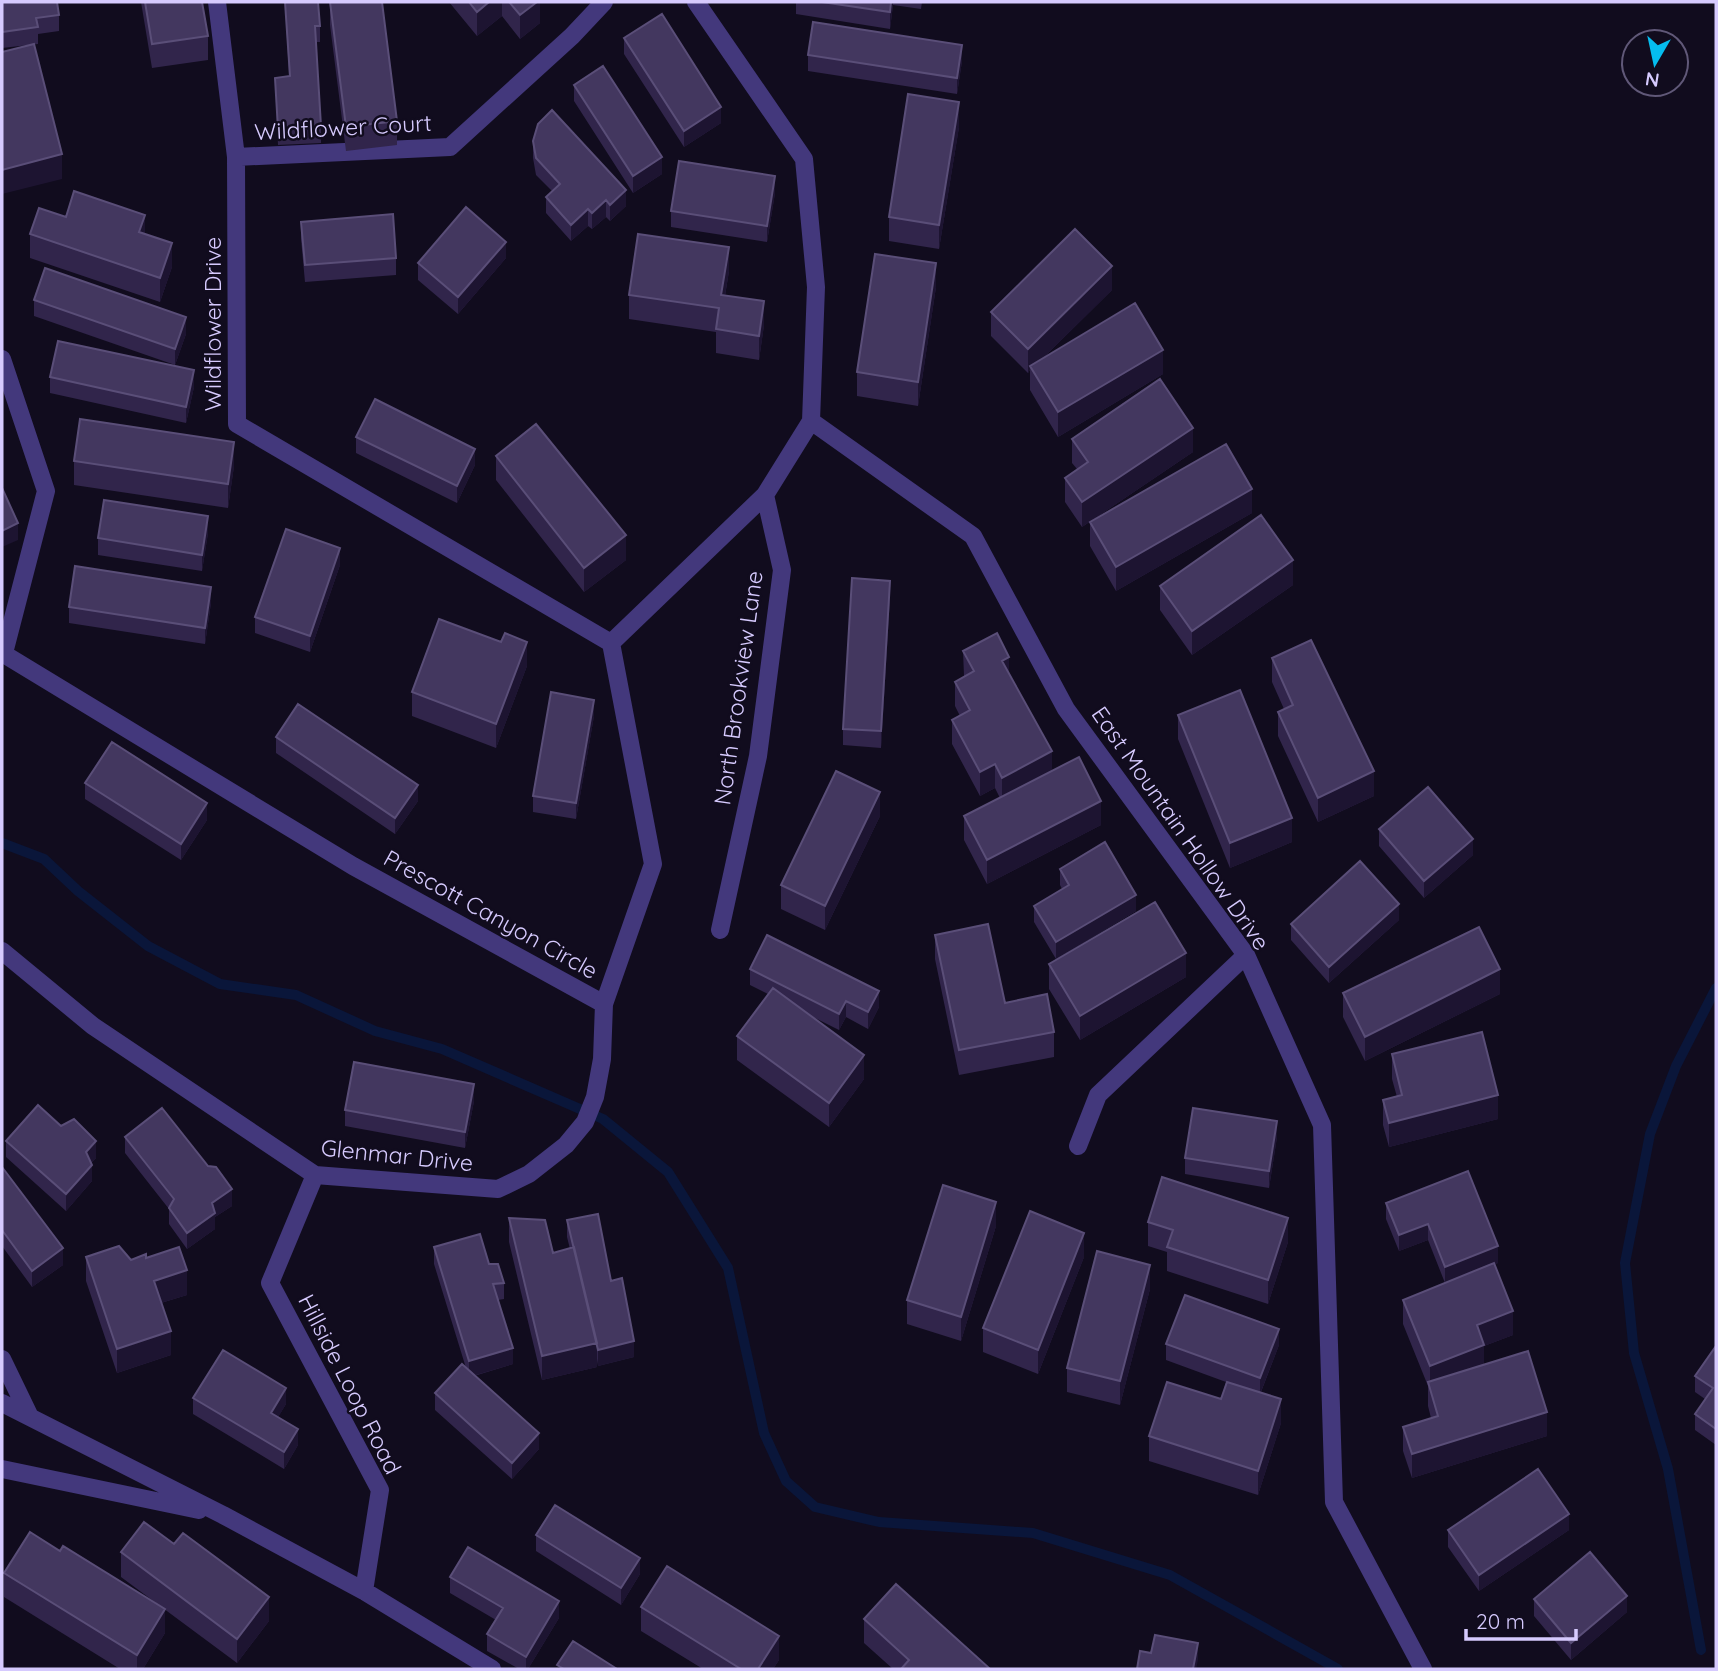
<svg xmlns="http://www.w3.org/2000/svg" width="1718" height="1671" viewBox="0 0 1718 1671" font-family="Quicksand,sans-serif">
	<rect width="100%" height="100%" fill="#110c1e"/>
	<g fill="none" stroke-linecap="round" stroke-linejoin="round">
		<path stroke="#0a163a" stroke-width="10" d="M2,843L44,859L78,891L148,946L220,984L296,995L375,1031L442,1049L603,1119L668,1172L728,1268L764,1433L786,1481L815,1507L879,1522L1033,1533L1170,1575L1338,1669
			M1701,1650L1668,1469L1634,1353L1625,1263L1650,1134L1676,1066L1716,988"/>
		<path stroke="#43387c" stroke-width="18" d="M217,2L236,157L237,424L611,643
			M236,157L450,147L572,36L604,2
			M2,359L46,491L4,653
			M811,421L973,536L1066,709L1246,955L1322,1125L1334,1502L1423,1669
			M611,643L765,495L811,421L816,287L804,159L696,2
			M2,653L353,866L604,1004
			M720,930L758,756L782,570L765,495
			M2,951L93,1026L315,1175L498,1189L529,1174L566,1145L585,1122L595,1097L602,1059L604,1004L653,864L611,643
			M1078,1146L1098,1095L1246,955
			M315,1175L270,1283L380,1490L364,1591
			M2,1359L30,1417
			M2,1403L223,1515L364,1591L492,1669
			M2,1469L199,1510"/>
	</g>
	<path fill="#31254b" d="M2,2L59,15V31L38,34V44L2,48Z
		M141,2H202L208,36V60L152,68Z
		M285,2L320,26V42H316L321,126V143L278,145L275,78L289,76Z
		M330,2L397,121V145L346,151L330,25Z
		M449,2H540V23L520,39L502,16L477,36Z
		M796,2H922L921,9L893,5L890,29L796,14Z
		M624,38L721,123L684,147L624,54Z
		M808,55L962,61L957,94L808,71Z
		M574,85L662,174L633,193L574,101Z
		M959,127L939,249L889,241V217Z
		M533,141L626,206L610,221L606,217L592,229L588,226L571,241L546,213V197L552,191L536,175L533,158Z
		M775,193L767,242L671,227V211Z
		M66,217L172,267L160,302L30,258V234Z
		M301,222L396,258V275L305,282L301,239Z
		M506,258L458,314L418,280V263Z
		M729,271L725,296L764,325L759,360L716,353V332L629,319V295Z
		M936,287L918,406L857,396V372Z
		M1112,290L1041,360L1163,374L1058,437L1030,390V370L1028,373L991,336V312Z
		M34,300L186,334L175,365L34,316Z
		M50,377L194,387L186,423L50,393Z
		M356,437L475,465L457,503L356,453Z
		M1072,439L1193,452L1082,527L1065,502V478L1077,469L1072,463Z
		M496,456L626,560L584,592L496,480Z
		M74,461L234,466L228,508L74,485Z
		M1252,513L1116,591L1090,546V522Z
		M208,533L202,571L98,555V538Z
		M340,565L310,652L255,633V617Z
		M1293,585L1192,655L1160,610V586Z
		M890,597L881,748L843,745V729Z
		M211,603L205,644L69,623V607Z
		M501,642L527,666L496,748L412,716V692Z
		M963,651L1009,674L1052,771L1101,825L987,884L964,840V816L1000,798L995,788L980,796L952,744V720L960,716L955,706V682L964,676Z
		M1272,658L1374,796L1318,822L1278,736V712L1284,709L1272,682Z
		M1178,715L1292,842L1230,868L1178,739Z
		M594,716L576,819L533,812V796Z
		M276,737L418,801L395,834L276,753Z
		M85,783L207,820L181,860L85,799Z
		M880,816L825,930L781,909V885Z
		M1379,829L1473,855L1424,898L1379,846Z
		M1060,869L1136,911L1056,959L1034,922V906L1062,889L1060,885Z
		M1399,920L1329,983L1291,940V924Z
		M935,935L1005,1003L1054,1032V1057L959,1075L935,959Z
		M1049,964L1186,977L1080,1040L1049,989Z
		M750,969L879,1007L868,1029L846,1017L839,1030L813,1017L864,1079L829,1127L737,1060V1036L768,994L750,985Z
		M1343,993L1500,994L1365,1061L1343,1017Z
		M1392,1054L1498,1119L1389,1147L1383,1125V1100L1397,1097L1392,1079Z
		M474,1101L465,1148L345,1126V1110Z
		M125,1137L232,1206L215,1217V1229L187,1249L169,1224V1209L125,1153Z
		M1277,1137L1269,1188L1185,1174V1158Z
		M6,1141L96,1158L91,1163L92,1181L66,1211L6,1157Z
		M2,1167L63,1265L32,1287L2,1246Z
		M1468,1171L1498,1263L1495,1264L1513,1335L1484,1346V1365L1547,1436L1412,1478L1403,1451V1427L1431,1418L1428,1406V1386L1403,1324V1300L1445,1283L1428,1240L1399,1251L1386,1219V1203Z
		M509,1218L553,1253L570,1249L567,1237V1220L611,1281L634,1357L598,1366L597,1359V1367L542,1380L509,1242Z
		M1148,1222L1288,1242L1268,1304L1167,1271V1252L1148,1246Z
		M996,1226L961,1341L907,1324V1300Z
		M434,1247L489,1264L504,1283V1299L498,1300L513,1364L474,1376L539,1449L512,1479L435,1410V1393L466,1368L434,1264Z
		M86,1257L131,1260L146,1258L187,1295L161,1303L171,1355L117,1373L86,1281Z
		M1084,1257L1038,1374L983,1352V1328Z
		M1150,1289L1120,1405L1067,1392V1368Z
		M1166,1344L1279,1345L1261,1392L1281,1423L1258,1495L1149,1461V1436L1221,1399L1226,1382L1166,1360Z
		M1716,1346V1445L1695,1430V1414L1705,1399L1695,1392V1376Z
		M193,1398L286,1404L278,1417L298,1445L284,1469L193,1414Z
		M1448,1530H1569L1479,1591L1448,1547Z
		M536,1535L640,1574L621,1605L536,1551Z
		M121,1552L269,1621L237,1663L121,1577Z
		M4,1573L165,1633L143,1669H120L4,1597Z
		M450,1577L559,1618L528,1669H519L487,1651V1634L496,1620L450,1593Z
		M1534,1599L1627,1612L1571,1660L1534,1616Z
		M641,1607L779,1660L773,1669H703L641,1631Z
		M864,1619L989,1669H893L864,1643Z"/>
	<path fill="#1d1431" d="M489,2H502V16L477,36V12Z
		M537,2H540V23L520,39V15Z
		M891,2H893V5L890,29V12Z
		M962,45V61L957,94V78Z
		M959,102V127L939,249V225Z
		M721,107V123L684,147V131Z
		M62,154V179L2,194V170Z
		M662,157V174L633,193V176Z
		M775,176V193L767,242V226Z
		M626,190V206L610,221V205Z
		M606,200V217L592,229V213Z
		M588,209V226L571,241V225Z
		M145,215V239L139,232Z
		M506,242V258L458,314V297Z
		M172,243V267L160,302V278Z
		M729,247V271L721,319V295Z
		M936,263V287L918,406V382Z
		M1112,266V290L1032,369L1030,366V370L1028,373V349Z
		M764,301V325L759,360V336Z
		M186,317V334L175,365V349Z
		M1163,350V374L1058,437V412Z
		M194,370V387L186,423V407Z
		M1193,428V452L1082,527V502Z
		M234,442V466L228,508V484Z
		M475,449V465L457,503V486Z
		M1252,489V513L1116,591V567Z
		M208,516V533L202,571V555Z
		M18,523V540L2,547V531Z
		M626,535V560L584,592V568Z
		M340,548V565L310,652V636Z
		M1293,560V585L1192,655V631Z
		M890,581V597L881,748V731Z
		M211,587V603L205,644V628Z
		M527,642V666L496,748V724Z
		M1009,657V681L1002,661Z
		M594,700V716L576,819V803Z
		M1052,751V775L1002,802V778Z
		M995,764V788L980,796V772Z
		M1374,771V796L1318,822V798Z
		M418,785V801L395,834V818Z
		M880,792V816L825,930V906Z
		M1101,801V825L987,884V860Z
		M207,803V820L181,860V844Z
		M1292,818V842L1230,868V843Z
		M1473,839V855L1424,898V881Z
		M1136,895V911L1056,959V942Z
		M1399,904V920L1329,983V967Z
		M1186,953V977L1080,1040V1016Z
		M1500,969V994L1365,1061V1037Z
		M879,991V1007L868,1029V1012Z
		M846,1001V1017L839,1030V1014Z
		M864,1055V1079L829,1127V1103Z
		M474,1084V1101L465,1148V1132Z
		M1498,1095V1119L1389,1147V1123Z
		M1277,1121V1137L1269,1188V1171Z
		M96,1141V1158L86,1168V1152Z
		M92,1165V1181L66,1211V1194Z
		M232,1189V1206L215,1217V1229L187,1249V1233L212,1203Z
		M996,1202V1226L961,1341V1317Z
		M1288,1218V1242L1268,1304V1280Z
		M1428,1224V1240L1399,1251V1235Z
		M1084,1233V1257L1038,1374V1350Z
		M1498,1246V1263L1445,1283V1267Z
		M63,1248V1265L32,1287V1271Z
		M1150,1265V1289L1120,1405V1381Z
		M187,1270V1295L154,1305V1281Z
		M1513,1311V1335L1484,1346V1369L1430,1391V1366L1477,1325Z
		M1279,1329V1345L1260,1394V1378Z
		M171,1331V1355L117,1373V1349Z
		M634,1341V1357L598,1366V1350Z
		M597,1343V1367L542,1380V1356Z
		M513,1348V1364L469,1377V1361Z
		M286,1388V1404L271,1429V1413Z
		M1281,1399V1423L1258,1495V1471Z
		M1547,1412V1436L1412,1478V1454Z
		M298,1429V1445L284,1469V1452Z
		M539,1433V1449L512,1479V1463Z
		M1569,1514V1530L1479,1591V1575Z
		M640,1558V1574L621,1605V1588Z
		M1627,1596V1612L1571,1660V1643Z
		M269,1597V1621L237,1663V1639Z
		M559,1601V1618L528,1669H526V1657Z
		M165,1609V1633L143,1669H137V1655Z
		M779,1636V1660L773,1669H758Z
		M1198,1643V1660L1196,1669H1193Z"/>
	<path fill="#43375f" stroke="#5a4e78" stroke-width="2" d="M2,2H57L59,15L36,18L38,27L2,32Z
		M145,2H202L208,36L152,44Z
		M285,2H318L320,26H315L321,126L278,129L275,78L290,76Z
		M330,2H382L397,121L346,127Z
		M469,2H489L477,12Z
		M509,2H537L520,15Z
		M822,2H891L890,12Z
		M662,14L721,107L684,131L624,38Z
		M813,22L962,45L957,78L808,55Z
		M34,44L62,154L2,170V52Z
		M603,66L662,157L633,176L574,85Z
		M908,94L959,102L939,225L889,217Z
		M552,110L626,190L610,205L606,200L592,213L588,209L571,225L546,197L560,184L536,158L533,141L538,124Z
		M679,161L775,176L767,226L671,211Z
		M74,191L145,215L139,232L172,243L160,278L30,234L39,208L66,217Z
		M466,207L506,242L458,297L418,263Z
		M393,214L396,258L305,265L301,222Z
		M1075,229L1112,266L1028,349L991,312Z
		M638,234L729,247L721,295L764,301L759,336L716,329L719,308L629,295Z
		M875,254L936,263L918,382L857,372Z
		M45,268L186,317L175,349L34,300Z
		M1135,303L1163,350L1058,412L1030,366Z
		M58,341L194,370L186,407L50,377Z
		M1160,379L1193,428L1082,502L1065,478L1088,462L1072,439Z
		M375,399L475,449L457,486L356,437Z
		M80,419L234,442L228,484L74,461Z
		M536,424L626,535L584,568L496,456Z
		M1226,444L1252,489L1116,567L1090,522Z
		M2,488L18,523L2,531Z
		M104,500L208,516L202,555L98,538Z
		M1261,515L1293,560L1192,631L1160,586Z
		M286,529L340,548L310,636L255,617Z
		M75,566L211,587L205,628L69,607Z
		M852,578L890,581L881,731L843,729Z
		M439,619L501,642L505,633L527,642L496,724L412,692Z
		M997,633L1009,657L1002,661L1052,751L1002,778L995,764L980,772L952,720L970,710L955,682L974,671L963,651Z
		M1311,640L1374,771L1318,798L1278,712L1293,705L1272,658Z
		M1240,690L1292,818L1230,843L1178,715Z
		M551,692L594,700L576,803L533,796Z
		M298,704L418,785L395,818L276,737Z
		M112,742L207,803L181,844L85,783Z
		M1079,757L1101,801L987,860L964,816Z
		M836,771L880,792L825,906L781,885Z
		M1428,787L1473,839L1424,881L1379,829Z
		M1105,842L1136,895L1056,942L1034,906L1069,885L1060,869Z
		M1360,861L1399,904L1329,967L1291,924Z
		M1155,902L1186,953L1080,1016L1049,964Z
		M988,924L1005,1003L1047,994L1054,1032L959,1050L935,935Z
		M1479,927L1500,969L1365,1037L1343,993Z
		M767,935L879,991L868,1012L846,1001L839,1014L750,969Z
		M773,988L864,1055L829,1103L737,1036Z
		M1482,1032L1498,1095L1389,1123L1383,1100L1402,1095L1392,1054Z
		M354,1062L474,1084L465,1132L345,1110Z
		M38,1105L61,1126L74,1119L96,1141L86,1152L92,1165L66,1194L6,1141Z
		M162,1108L208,1166L216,1167L232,1189L212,1203L215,1213L187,1233L169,1208L174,1199L125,1137Z
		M1193,1108L1277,1121L1269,1171L1185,1158Z
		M2,1167L63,1248L32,1271L2,1230Z
		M1468,1171L1498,1246L1445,1267L1428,1224L1399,1235L1386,1203Z
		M1162,1177L1288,1218L1268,1280L1167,1247L1173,1230L1148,1222Z
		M943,1185L996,1202L961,1317L907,1300Z
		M1030,1211L1084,1233L1038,1350L983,1328Z
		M598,1214L611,1281L622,1278L634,1341L598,1350L567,1220Z
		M509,1218L545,1220L553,1253L574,1247L597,1343L542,1356Z
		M480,1234L489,1264H498L504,1283L493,1284L513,1348L469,1361L434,1247Z
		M119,1246L131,1260L146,1254V1258L179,1247L187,1270L154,1281L171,1331L117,1349L86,1257Z
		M1097,1251L1150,1265L1120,1381L1067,1368Z
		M1494,1263L1513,1311L1477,1325L1484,1345L1430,1366L1403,1300Z
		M1185,1295L1279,1329L1260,1378L1166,1344Z
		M1716,1346V1429L1695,1414L1713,1388L1695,1376Z
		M223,1350L286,1388L271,1413L298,1429L284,1452L193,1398Z
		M1528,1351L1547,1412L1412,1454L1403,1427L1438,1416L1428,1382Z
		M462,1364L539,1433L512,1463L435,1393Z
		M1167,1382L1221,1399L1227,1382L1281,1399L1258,1471L1149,1436Z
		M1538,1469L1569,1514L1479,1575L1448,1530Z
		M555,1505L640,1558L621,1588L536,1535Z
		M144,1522L174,1544L183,1533L269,1597L237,1639L121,1552Z
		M30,1532L60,1551L63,1546L165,1609L137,1655L4,1573Z
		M468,1547L559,1601L526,1657L487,1634L503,1608L450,1577Z
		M1590,1552L1627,1596L1571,1643L1534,1599Z
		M667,1566L779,1636L758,1669H741L641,1607Z
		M896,1584L989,1668L988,1669H901L909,1660L864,1619Z
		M1155,1635L1198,1643L1193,1669H1137L1140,1651L1151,1653Z
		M573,1641L617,1669H564L557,1665Z"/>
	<g text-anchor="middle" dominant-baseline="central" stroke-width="5" stroke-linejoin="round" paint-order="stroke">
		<g font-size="23" fill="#d6cafe" stroke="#110c1e">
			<text transform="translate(343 127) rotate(-3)">Wildflower Court</text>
			<text transform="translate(212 324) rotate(-90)">Wildflower Drive</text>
			<text transform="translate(738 688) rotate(-82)">North Brookview Lane</text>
			<text transform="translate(1181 828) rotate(55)">East Mountain Hollow Drive</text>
			<text transform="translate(491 914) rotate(29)">Prescott Canyon Circle</text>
			<text transform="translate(397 1155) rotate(6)">Glenmar Drive</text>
			<text transform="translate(350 1384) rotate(63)">Hillside Loop Road</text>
		</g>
	</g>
	<rect width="1718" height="1671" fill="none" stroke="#d6cafe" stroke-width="7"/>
	<g transform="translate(1655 63) rotate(189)"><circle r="33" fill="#110c1e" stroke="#605878" stroke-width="2"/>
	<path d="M0-5L12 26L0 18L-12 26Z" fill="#05bdef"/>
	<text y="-10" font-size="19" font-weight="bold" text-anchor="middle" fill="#d6cafe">N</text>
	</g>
	<path d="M1466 1629v10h110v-10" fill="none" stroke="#d6cafe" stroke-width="3.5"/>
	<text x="1476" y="1629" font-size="21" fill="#d6cafe" stroke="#110c1e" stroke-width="5" paint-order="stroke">20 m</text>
</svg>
